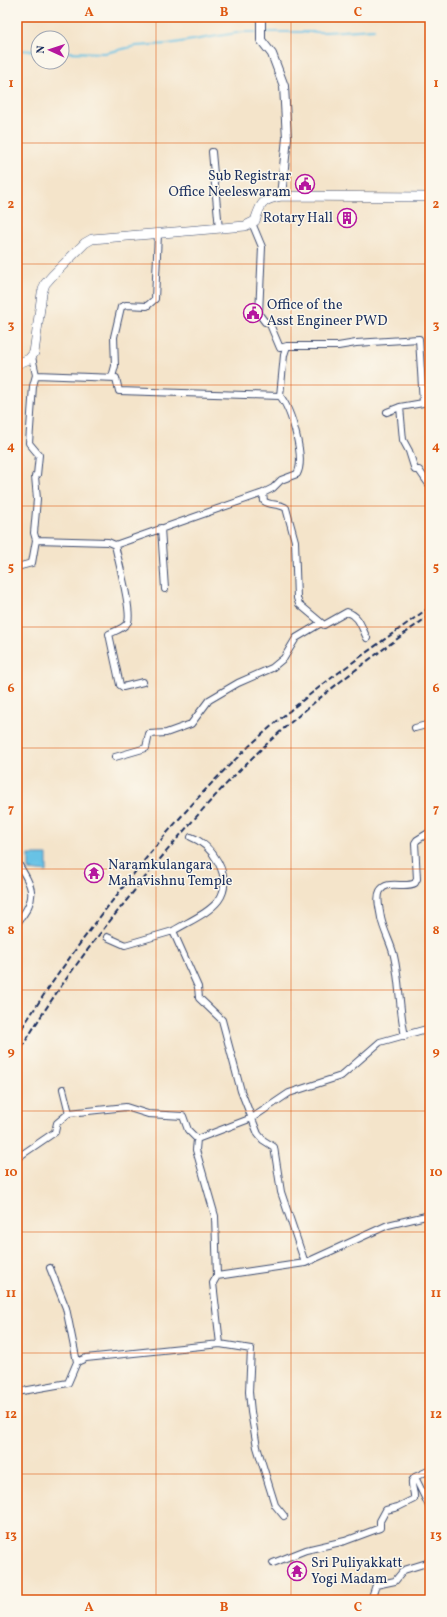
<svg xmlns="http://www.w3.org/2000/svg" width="447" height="1617" viewBox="0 0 447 1617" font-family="Vollkorn,serif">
	<rect width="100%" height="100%" fill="#fbf7ec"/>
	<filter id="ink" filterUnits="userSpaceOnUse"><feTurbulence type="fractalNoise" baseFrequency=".025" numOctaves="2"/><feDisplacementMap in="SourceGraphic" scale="8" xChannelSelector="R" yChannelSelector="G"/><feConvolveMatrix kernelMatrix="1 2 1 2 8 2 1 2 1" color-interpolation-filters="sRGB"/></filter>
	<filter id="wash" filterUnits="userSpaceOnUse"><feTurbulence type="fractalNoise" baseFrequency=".012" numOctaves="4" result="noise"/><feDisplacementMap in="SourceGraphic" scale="16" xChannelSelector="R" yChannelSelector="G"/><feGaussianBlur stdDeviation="0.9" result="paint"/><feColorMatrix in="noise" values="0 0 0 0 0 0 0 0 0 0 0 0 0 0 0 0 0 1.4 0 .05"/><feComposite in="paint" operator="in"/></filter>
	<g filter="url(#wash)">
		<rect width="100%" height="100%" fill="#f4e4ca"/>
		<path fill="#67c2e5" stroke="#4178a2" d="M29,855H47V872L29,870Z"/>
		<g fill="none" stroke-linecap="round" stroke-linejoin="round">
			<path stroke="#67c2e5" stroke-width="2" d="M266,32H326L374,29
				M17,50L38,51
				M62,52L105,53L136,46L168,44L243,32H256"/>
		</g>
	</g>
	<g filter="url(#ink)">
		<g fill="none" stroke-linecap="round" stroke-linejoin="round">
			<defs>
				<path id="minor" d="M212,152L219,229
					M252,223L262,247L259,314L265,322H269L280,348L287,346H338L356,343L419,339L423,403L400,407L387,412
					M32,357L36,375L116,378L119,391L280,396
					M36,375L33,386L29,443L39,455L37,475L35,476L37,499L34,533L36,540L108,542L115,545C118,560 132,610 128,622C125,628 115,631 109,634L120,685L123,687L143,682
					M112,377L115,366L114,337L121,307L126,305L147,306L155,299L158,234
					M400,407L403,440L409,451L415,470H419L428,483L430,482
					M263,493L264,501C270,506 279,503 286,508L295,541L297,598L299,604L324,625L347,612C360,616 361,627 367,638
					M161,528L165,589
					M115,545L263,493L273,488L281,480L297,474C306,458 291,409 280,396L284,355L287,346
					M17,567L32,563L36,540
					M415,728L430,724
					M115,757L146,748L149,734L166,733L191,724L209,700L238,683L272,668L284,658L296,638L321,623
					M17,862C34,889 38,897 17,923
					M173,931C203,913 239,902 218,862C212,851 202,841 191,837
					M107,937L125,945L173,931L198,987L199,998L222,1020L241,1091L258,1134L263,1140L274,1147L281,1192L305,1263L388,1225L430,1215
					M405,1036C399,1009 400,982 394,956C391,943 384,932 381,918C380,910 376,898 380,891C387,879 405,889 415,883L417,879L415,843L417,840L430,832
					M63,1089L69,1113
					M197,1139L196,1150L215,1216L217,1276
					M17,1158L55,1132L57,1123L69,1113L126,1107L148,1114L183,1116L188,1130L197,1139L252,1118L289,1093L341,1076L380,1042L430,1028
					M50,1268L66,1308L77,1362
					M220,1344L251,1349L249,1392L251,1412L257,1447L275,1505L284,1516
					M17,1392L68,1383L77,1362L86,1358L220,1344L213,1283L217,1276L305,1263
					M430,1470L415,1477L430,1508
					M273,1563L306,1550L345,1541L380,1528V1521L386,1510L398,1507L414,1499C415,1492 411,1487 412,1481L415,1477
					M371,1600L376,1585L395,1581L404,1570L430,1562"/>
				<path id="tertiary" d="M261,17V40L272,54L284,86L287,138L281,196"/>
				<path id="secondary" d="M17,364L29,359L34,353L42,293L45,284L52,276L85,243L92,239L245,226L255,221C261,203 261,200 281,196L430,197"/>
			</defs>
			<use href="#minor" stroke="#3c4a6e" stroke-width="8"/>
			<use href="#tertiary" stroke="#3c4a6e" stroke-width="10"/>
			<use href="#secondary" stroke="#3c4a6e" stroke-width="10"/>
			<use href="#minor" stroke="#fff" stroke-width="6"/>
			<use href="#tertiary" stroke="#fff" stroke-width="8"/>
			<use href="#secondary" stroke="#fff" stroke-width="9"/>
			<path stroke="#1b2f5e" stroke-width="2" stroke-dasharray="6 3" stroke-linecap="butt" d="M17,1036C51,982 88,931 128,881C163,836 200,793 242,753C299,698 366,653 430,607
				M17,1056C48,1001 86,950 126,901C166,851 206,803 251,759C306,705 368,660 430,615"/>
		</g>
	</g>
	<path fill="none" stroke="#de5710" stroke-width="1" stroke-opacity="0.55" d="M156,17V1600M291,17V1600M17,143H430M17,264H430M17,385H430M17,506H430M17,627H430M17,748H430M17,869H430M17,990H430M17,1111H430M17,1232H430M17,1353H430M17,1474H430"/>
	<defs>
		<symbol id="civic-ring" viewBox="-11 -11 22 22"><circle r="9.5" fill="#fbf7ec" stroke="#b5179e" stroke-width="1.5"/><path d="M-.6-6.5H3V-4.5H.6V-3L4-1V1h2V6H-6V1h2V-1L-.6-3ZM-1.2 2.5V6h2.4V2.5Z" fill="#b5179e"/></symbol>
		<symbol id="building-ring" viewBox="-11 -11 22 22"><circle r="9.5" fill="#fbf7ec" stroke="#b5179e" stroke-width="1.5"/><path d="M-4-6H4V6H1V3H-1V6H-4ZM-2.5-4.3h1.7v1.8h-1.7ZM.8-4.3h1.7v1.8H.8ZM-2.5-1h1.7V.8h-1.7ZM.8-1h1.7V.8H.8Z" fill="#b5179e"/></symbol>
		<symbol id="temple-ring" viewBox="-11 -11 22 22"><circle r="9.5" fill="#fbf7ec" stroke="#b5179e" stroke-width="1.5"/><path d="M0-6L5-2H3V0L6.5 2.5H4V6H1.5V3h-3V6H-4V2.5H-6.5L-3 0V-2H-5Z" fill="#b5179e"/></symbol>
	</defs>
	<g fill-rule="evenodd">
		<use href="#civic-ring" x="294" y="173" width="22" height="22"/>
		<use href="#building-ring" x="336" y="207" width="22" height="22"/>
		<use href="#civic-ring" x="242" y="302" width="22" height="22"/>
		<use href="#temple-ring" x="83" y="862" width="22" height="22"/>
		<use href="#temple-ring" x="286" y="1560" width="22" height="22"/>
	</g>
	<g text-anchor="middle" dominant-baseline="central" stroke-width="3" stroke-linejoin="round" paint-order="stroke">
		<g font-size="14" fill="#1b2f5e" stroke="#fbf7ec" text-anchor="start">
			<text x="291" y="176" text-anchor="end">Sub Registrar<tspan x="291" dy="16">Office Neeleswaram</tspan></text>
			<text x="333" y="218" text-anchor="end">Rotary Hall</text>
			<text x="267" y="305">Office of the<tspan x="267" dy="16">Asst Engineer PWD</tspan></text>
			<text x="108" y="865">Naramkulangara<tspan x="108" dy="16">Mahavishnu Temple</tspan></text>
			<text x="311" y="1563">Sri Puliyakkatt<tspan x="311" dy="16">Yogi Madam</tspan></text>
		</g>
	</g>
	<rect width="447" height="1617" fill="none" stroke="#fbf7ec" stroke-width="44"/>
	<g transform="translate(50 50) rotate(273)"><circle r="19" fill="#fbf7ec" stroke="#a1a7b3"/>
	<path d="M0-3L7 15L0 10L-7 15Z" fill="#b5179e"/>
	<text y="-6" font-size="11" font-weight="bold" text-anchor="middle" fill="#1b2f5e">N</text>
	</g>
	<rect x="22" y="22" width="403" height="1573" fill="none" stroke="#de5710" stroke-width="1.5"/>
	<g font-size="13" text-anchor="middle" font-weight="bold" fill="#de5710">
		<text x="89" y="16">A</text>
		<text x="224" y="16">B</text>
		<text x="358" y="16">C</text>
		<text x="11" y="87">1</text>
		<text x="436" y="87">1</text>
		<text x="11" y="208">2</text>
		<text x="436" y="208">2</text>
		<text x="11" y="329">3</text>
		<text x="436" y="329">3</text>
		<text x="11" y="450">4</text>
		<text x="436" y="450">4</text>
		<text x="11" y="571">5</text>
		<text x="436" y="571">5</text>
		<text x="11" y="692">6</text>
		<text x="436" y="692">6</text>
		<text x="11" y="813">7</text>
		<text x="436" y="813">7</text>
		<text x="11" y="934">8</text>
		<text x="436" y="934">8</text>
		<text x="11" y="1055">9</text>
		<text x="436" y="1055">9</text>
		<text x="11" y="1176">10</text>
		<text x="436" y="1176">10</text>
		<text x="11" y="1297">11</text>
		<text x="436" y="1297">11</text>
		<text x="11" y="1418">12</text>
		<text x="436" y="1418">12</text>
		<text x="11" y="1539">13</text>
		<text x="436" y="1539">13</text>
		<text x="89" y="1611">A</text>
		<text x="224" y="1611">B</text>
		<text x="358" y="1611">C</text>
	</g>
</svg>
